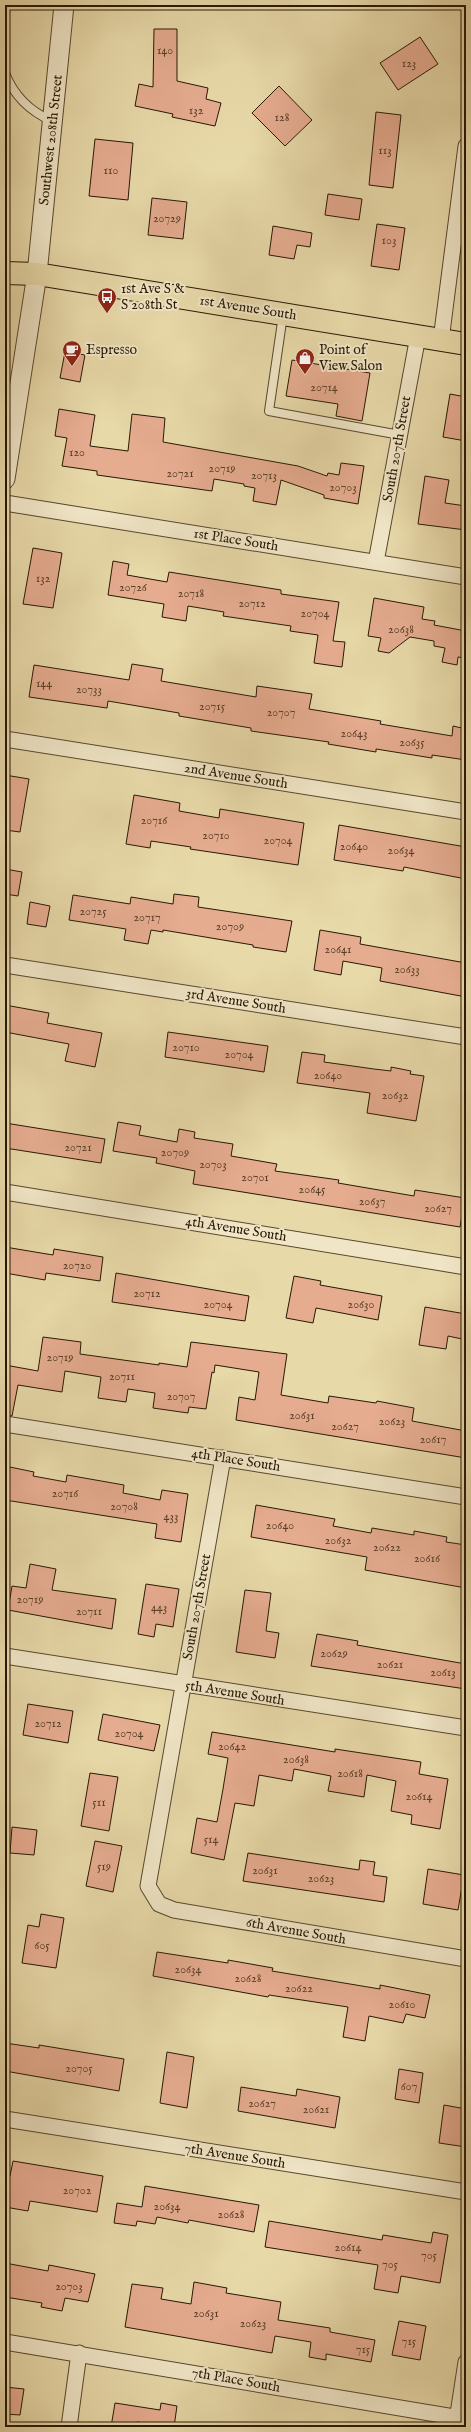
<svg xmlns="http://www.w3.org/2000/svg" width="471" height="2432" viewBox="0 0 471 2432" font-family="'IM FELL English',serif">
	<rect width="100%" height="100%" fill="#e8d9a9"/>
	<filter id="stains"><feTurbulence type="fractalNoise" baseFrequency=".005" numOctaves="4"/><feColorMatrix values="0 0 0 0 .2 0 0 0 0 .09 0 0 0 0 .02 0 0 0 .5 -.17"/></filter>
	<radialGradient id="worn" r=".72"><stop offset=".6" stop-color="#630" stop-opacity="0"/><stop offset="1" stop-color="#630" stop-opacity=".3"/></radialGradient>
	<path fill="#e6ac90" stroke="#281804" d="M154,29H177V81L208,88L206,99L221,103L215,126L172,117L173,114L135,106L139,84L153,87Z
		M420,37L438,64L398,90L380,63Z
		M279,86L312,120L285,146L252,113Z
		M376,112L401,115L393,188L369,185Z
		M95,139L133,143L128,200L89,196Z
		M328,194L362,199L359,220L325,215Z
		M152,198L187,202L183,239L148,235Z
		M377,224L405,228L399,270L371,266Z
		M273,226L312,233L310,247L297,245L294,259L269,255Z
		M65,352L85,355L80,382L60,378Z
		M292,360L370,373L362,421L336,416L338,404L286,396Z
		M450,394L466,397V441L443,437Z
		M59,409L95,415L90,446L128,451L132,414L165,418L163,442L298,466L327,476L328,473L339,475L341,463L364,466L358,504L324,498V495L281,480L276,505L253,501L255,488L244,486V484L214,479L212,491L97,475V471L62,466L67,438L55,436Z
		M425,476L449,480L445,503L466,506V530L418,524Z
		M33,548L62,553L53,608L23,604Z
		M113,561L129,564L127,575L167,582L169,572L281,590V594L339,602L333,641L345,642L342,667L314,663L318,635L290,631L291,626L223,616L224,612L188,606L186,621L162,617L164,604L108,595Z
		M374,598L424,607L422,619L435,621L434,625L466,631V658L458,657L457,665L442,662L445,648L434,646V641L410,637L389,653L378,651L381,638L368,636Z
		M132,664L163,669L161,681L256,697L257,686L312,694L309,709L381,721L380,724L452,736L453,726L466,729V760L432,755V758L376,749V752L328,744L329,742L251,731V728L179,716V713L108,701L107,708L29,697L34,665L129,680Z
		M5,775L29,779L20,832L5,830Z
		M134,795L180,803L179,811L219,818L220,809L304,823L298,865L190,849L191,847L151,841L150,848L126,844Z
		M339,825L466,847V879L404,867L403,871L334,860Z
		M5,869L22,872L18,896L5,894Z
		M174,894L199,897L198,907L292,921L286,952L253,947V945L163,930V932L151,930L148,944L124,940L126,929L69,920L73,895L130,904L131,897L173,904Z
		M30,902L50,906L46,927L27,924Z
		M320,930L361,937L360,944L466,963V997L380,981L382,968L343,961L341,975L314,970Z
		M5,1005L49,1013L47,1023L102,1033L95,1067L65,1061L69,1044L5,1032Z
		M168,1032L268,1046L264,1072L165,1057Z
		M302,1052L325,1055L324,1062L374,1069L391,1071V1067L411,1071L410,1074L424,1076L416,1121L367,1113L370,1093L297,1083Z
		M118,1122L141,1126L139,1135L177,1142L179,1129L195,1132L194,1138L233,1144L231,1156L277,1164L275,1171L339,1180L338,1183L414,1196L415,1190L465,1198L460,1227L193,1184L195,1171L156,1163L157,1158L113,1151Z
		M5,1123L105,1139L101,1163L5,1148Z
		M5,1247L53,1255L54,1249L103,1257L100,1281L46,1273L45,1280L5,1273Z
		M116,1273L249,1296L245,1321L112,1302Z
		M294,1276L321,1281L320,1285L382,1296L378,1320L316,1308L313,1323L286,1318Z
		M425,1307L466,1314L462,1339L448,1336L446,1349L419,1345Z
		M43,1337L81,1342L80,1354L159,1365V1363L187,1367L191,1342L287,1354L281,1395L328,1403L329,1396L376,1403L377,1401L414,1408L412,1421L466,1431V1458L236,1420L239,1397L255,1400L259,1372L215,1365L214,1373L212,1372L206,1409L189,1407L188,1413L153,1408L155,1393L128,1389L126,1402L98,1398L101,1377L65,1371L62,1392L18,1385L12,1416L5,1415V1365L38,1371Z
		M5,1466L34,1472L33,1476L66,1482L67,1475L124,1485L123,1493L160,1500L162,1490L188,1494L181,1542L155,1538L157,1524L5,1500Z
		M256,1505L335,1519L333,1526L371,1533L372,1528L414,1535V1531L447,1537L446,1542L466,1545V1588L365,1570L367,1557L251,1537Z
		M30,1564L56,1569L52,1590L116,1599L112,1629L8,1610L12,1586L26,1588Z
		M146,1584L179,1589L173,1627L156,1624L154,1637L138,1634Z
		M245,1590L271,1593L266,1631L279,1633L275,1658L236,1652Z
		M317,1634L358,1641L357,1645L466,1664V1689L311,1666Z
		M28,1704L73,1711L68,1743L23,1735Z
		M103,1714L160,1725L154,1751L98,1740Z
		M212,1732L335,1752V1749L421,1762L419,1774L448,1779L440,1829L411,1824L412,1815L391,1811L396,1781L367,1775L364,1797L328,1791L331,1776L294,1769L292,1781L259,1775L254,1806L235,1803L224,1860L191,1853L197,1818L217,1822L223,1789L228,1758L208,1754Z
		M90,1773L118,1777L109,1831L81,1826Z
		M12,1827L37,1830L34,1855L10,1853Z
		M95,1841L122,1846L113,1892L86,1886Z
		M248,1853L359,1870L360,1860L375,1862L373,1875L387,1877L384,1902L243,1881Z
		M428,1869L464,1875L458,1910L423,1904Z
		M41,1914L64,1918L56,1968L22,1963L28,1925L39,1927Z
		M157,1952L228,1963V1960L273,1968L272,1971L380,1989V1985L430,1995L425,2018L406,2014L403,2023L369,2016L365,2041L343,2037L348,2007L269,1995L268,1997L153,1976Z
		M5,2043L39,2048V2045L124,2059L119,2091L5,2071Z
		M167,2052L194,2057L187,2108L160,2103Z
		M399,2069L423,2073L419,2103L395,2099Z
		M241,2087L296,2096L297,2089L340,2097L335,2128L238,2111Z
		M444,2105L466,2109V2147L439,2143Z
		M13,2161L103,2176L97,2212L30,2201L28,2211L5,2207V2175L10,2176Z
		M145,2186L259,2205L254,2232L189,2220L188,2223L157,2217L155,2224L137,2221L136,2226L114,2223L117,2203L142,2207Z
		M269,2221L382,2240L383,2235L431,2243L433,2232L448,2235L440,2283L401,2276L398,2293L374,2289L378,2265L265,2247Z
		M5,2263L48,2271L49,2265L95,2274L88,2302L65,2298L62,2311L41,2307L42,2303L5,2297Z
		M194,2282L227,2288L226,2293L281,2302L278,2320L330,2328V2332L375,2340L371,2362L326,2354V2360L309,2357L311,2342L275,2336L272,2353L125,2327L132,2284L163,2288L161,2299L191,2304Z
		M399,2321L426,2326L420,2360L392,2355Z
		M5,2387L24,2389L20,2415L5,2414Z
		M115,2403L160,2410L161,2403L177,2406L174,2427L137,2422V2427H111Z"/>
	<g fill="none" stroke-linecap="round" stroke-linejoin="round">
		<defs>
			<path id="service" d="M5,10L8,5
				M5,73C14,96 29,111 52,121
				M283,315L269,411L400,435"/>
			<path id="minor" d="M441,340L466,146
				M5,503L466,577
				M376,562L418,336
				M5,739L466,812
				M5,965L466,1037
				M5,1192L466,1267
				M5,1424L466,1497
				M223,1458L148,1886L159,1904L174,1910L466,1959
				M5,1656L466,1728
				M5,2119L466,2192
				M5,2342L466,2419
				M69,2427L79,2353
				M456,2427L466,2362"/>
			<path id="tertiary" d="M5,479L37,274L64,5"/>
			<path id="primary" d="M5,273L37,274L466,344"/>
		</defs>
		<use href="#service" stroke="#58482d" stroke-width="10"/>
		<use href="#minor" stroke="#58482d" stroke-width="17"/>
		<use href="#tertiary" stroke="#58482d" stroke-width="21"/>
		<use href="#primary" stroke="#281804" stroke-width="24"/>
		<use href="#service" stroke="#f0e6c7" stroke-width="8"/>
		<use href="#minor" stroke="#f0e6c7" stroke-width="15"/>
		<use href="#tertiary" stroke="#f0e6c7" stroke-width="19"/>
		<use href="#primary" stroke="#e8d9a9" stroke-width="22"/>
	</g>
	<defs>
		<symbol id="bus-pin" viewBox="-11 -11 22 30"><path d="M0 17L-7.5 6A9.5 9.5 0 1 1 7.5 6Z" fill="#8f2418" stroke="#f0e6c7"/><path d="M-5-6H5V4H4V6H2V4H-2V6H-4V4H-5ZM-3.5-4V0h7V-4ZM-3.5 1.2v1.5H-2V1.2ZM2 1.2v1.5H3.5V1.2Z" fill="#fff"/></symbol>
		<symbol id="cafe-pin" viewBox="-11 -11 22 30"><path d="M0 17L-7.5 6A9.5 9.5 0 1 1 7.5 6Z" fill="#8f2418" stroke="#f0e6c7"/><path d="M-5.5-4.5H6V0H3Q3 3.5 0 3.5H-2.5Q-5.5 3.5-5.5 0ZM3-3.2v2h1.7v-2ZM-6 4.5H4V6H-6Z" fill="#fff"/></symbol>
		<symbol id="shop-pin" viewBox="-11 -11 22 30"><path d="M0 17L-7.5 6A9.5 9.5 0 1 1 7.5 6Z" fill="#8f2418" stroke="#f0e6c7"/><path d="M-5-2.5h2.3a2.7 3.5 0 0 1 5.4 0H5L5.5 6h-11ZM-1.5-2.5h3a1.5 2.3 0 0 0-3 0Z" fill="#fff"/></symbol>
	</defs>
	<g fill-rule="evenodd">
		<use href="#bus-pin" x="96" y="286" width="22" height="30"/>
		<use href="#cafe-pin" x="61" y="339" width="22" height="30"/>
		<use href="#shop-pin" x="294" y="347" width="22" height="30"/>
	</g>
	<g text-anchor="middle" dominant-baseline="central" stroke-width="4" stroke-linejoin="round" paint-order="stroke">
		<g font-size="12" fill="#583d27">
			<text x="165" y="50">140</text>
			<text x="409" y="63">123</text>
			<text x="196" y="110">132</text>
			<text x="282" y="117">128</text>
			<text x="385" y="150">113</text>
			<text x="111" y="170">110</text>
			<text x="167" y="218">20729</text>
			<text x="389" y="240">103</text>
			<text x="324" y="387">20714</text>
			<text x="77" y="452">120</text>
			<text x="222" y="468">20719</text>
			<text x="180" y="473">20721</text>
			<text x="264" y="475">20713</text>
			<text x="343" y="487">20703</text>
			<text x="43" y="578">132</text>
			<text x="133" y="587">20726</text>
			<text x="191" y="593">20718</text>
			<text x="252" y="603">20712</text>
			<text x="315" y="613">20704</text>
			<text x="401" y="629">20638</text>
			<text x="44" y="683">144</text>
			<text x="89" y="689">20733</text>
			<text x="212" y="706">20715</text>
			<text x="281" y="712">20707</text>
			<text x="354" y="733">20643</text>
			<text x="412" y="742">20635</text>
			<text x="154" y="820">20716</text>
			<text x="216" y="835">20710</text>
			<text x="278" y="840">20704</text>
			<text x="354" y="846">20640</text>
			<text x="401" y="850">20634</text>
			<text x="93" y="911">20725</text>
			<text x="147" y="917">20717</text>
			<text x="230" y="926">20709</text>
			<text x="338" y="949">20641</text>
			<text x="407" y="969">20633</text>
			<text x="186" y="1047">20710</text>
			<text x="239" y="1054">20704</text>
			<text x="328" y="1075">20640</text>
			<text x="395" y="1095">20632</text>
			<text x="78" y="1147">20721</text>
			<text x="175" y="1152">20709</text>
			<text x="213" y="1164">20703</text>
			<text x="255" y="1177">20701</text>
			<text x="312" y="1189">20645</text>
			<text x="372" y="1201">20637</text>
			<text x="438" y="1208">20627</text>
			<text x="77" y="1265">20720</text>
			<text x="147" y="1293">20712</text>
			<text x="218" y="1304">20704</text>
			<text x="361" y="1304">20630</text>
			<text x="60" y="1357">20719</text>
			<text x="122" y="1376">20711</text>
			<text x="181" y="1396">20707</text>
			<text x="302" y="1415">20631</text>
			<text x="392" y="1421">20623</text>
			<text x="345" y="1426">20627</text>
			<text x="433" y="1439">20617</text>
			<text x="65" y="1493">20716</text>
			<text x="124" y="1506">20708</text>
			<text x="171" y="1516">433</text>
			<text x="280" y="1525">20640</text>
			<text x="338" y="1540">20632</text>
			<text x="387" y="1547">20622</text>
			<text x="427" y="1558">20616</text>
			<text x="30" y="1599">20719</text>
			<text x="159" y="1607">443</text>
			<text x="89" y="1611">20711</text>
			<text x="334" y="1653">20629</text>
			<text x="390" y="1664">20621</text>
			<text x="443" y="1672">20613</text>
			<text x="48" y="1723">20712</text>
			<text x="129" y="1733">20704</text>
			<text x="232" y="1746">20642</text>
			<text x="296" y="1759">20638</text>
			<text x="350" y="1773">20618</text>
			<text x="419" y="1796">20614</text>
			<text x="99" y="1802">511</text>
			<text x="211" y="1839">514</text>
			<text x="104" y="1866">519</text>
			<text x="265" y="1870">20631</text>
			<text x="321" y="1878">20623</text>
			<text x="42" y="1945">605</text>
			<text x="188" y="1969">20634</text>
			<text x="248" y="1978">20628</text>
			<text x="299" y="1988">20622</text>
			<text x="402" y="2004">20610</text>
			<text x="79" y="2068">20705</text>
			<text x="409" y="2086">607</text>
			<text x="262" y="2103">20627</text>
			<text x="316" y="2109">20621</text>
			<text x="77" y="2190">20702</text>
			<text x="167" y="2206">20634</text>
			<text x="231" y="2214">20628</text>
			<text x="348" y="2247">20614</text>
			<text x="429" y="2255">705</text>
			<text x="390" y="2264">705</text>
			<text x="69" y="2286">20703</text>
			<text x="206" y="2313">20631</text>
			<text x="253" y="2323">20623</text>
			<text x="409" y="2341">715</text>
			<text x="363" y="2349">715</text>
		</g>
		<g font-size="14" fill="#281804" stroke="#f0e6c7">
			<text transform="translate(51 140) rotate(-84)">Southwest 208th Street</text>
			<text transform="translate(248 308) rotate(9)">1st Avenue South</text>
			<text transform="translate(397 449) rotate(-80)">South 207th Street</text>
			<text transform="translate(236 540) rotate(9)">1st Place South</text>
			<text transform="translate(236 776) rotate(9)">2nd Avenue South</text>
			<text transform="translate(236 1001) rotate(9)">3rd Avenue South</text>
			<text transform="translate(236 1229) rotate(9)">4th Avenue South</text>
			<text transform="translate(236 1460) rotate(9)">4th Place South</text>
			<text transform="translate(197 1607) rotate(-80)">South 207th Street</text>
			<text transform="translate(235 1693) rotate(9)">5th Avenue South</text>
			<text transform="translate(296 1931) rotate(10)">6th Avenue South</text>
			<text transform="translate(235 2156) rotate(9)">7th Avenue South</text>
			<text transform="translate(236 2380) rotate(10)">7th Place South</text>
		</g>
		<g font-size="14" fill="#281804" stroke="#f0e6c7" text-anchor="start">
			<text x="121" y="289">1st Ave S &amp;<tspan x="121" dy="16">S 208th St</tspan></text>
			<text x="86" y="350">Espresso</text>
			<text x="319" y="350">Point of<tspan x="319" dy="16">View Salon</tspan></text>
		</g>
	</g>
	<rect width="471" height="2432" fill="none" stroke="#e8d9a9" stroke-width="20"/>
	<rect x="6" y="6" width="459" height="2420" fill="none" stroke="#281804" stroke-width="2"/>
	<rect x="10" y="10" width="451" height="2412" fill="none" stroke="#281804"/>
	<rect width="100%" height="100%" filter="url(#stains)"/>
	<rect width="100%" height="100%" fill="url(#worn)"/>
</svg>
